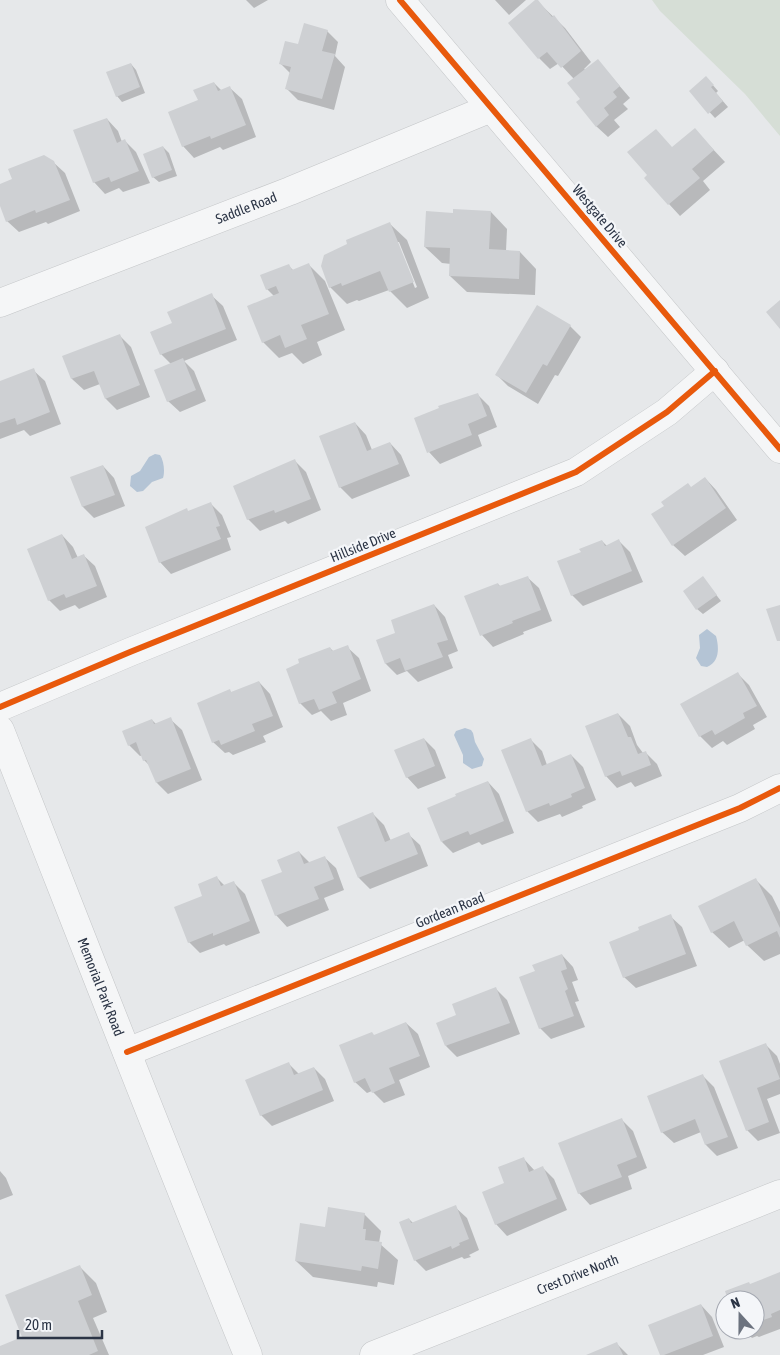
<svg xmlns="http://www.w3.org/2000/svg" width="780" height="1355" viewBox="0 0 780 1355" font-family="'Asap Condensed',sans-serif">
	<rect width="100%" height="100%" fill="#e6e8ea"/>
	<path fill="#d6ded6" d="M652,0H780V136L745,94L660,11Z"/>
	<path fill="#b4c4d5" d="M155,454L160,455C164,461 165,472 163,478L152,482L143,491L137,492L130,486L131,476L140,471L149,457Z
		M707,629L716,636C719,647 720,662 707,667L701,666L696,658L700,648L699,635Z
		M465,728L471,730L473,733L475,742L484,759L482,766L472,769L463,763V755L454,735L456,731Z"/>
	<path fill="#0003" fill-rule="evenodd" d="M246,0H268L254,8Z
		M495,0H526L509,15Z
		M536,0L565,28L591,62L584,69L586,70L598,61L630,98L623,104L628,109L614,120L620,127L608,137L596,126L582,99L574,79L559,63L550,69L539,58Z
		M327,31L338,42L335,56L345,67L334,110L298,100L286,88L291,74L280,63L299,46Z
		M131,64L136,70L145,93L122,102L117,96Z
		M214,83L222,91L230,88L242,99L256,137L223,150L220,147L194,158L183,146L199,101Z
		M711,83L718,91L716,93L728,107L715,118L690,91Z
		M107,119L118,131L122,142L125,141L136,152L150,183L123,192L119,188L105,194L94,182Z
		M695,130L725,162L703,181L710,190L680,216L669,204L673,148Z
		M163,147L169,153L177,176L159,182L153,177Z
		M53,162L65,173L80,211L48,224L46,222L19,232L7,221L0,202V185Z
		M491,212L507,229L506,251L520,252L536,269L535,295L467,292L450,276L451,264L442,263L425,247Z
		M390,224L407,240L429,298L407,308L389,290L359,301L357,300L347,304L330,287ZM397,242H399L417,287L415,288Z
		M288,265L294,271L309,265L325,281L345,330L317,342L322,355L303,364L292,353L279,358L263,342L274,296L267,289Z
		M211,295L223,306L237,340L184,361L194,371L206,401L180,412L168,401L171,364L161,354L173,324Z
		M570,326L581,337L558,376L555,375L538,404L508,386L497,375Z
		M119,335L131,347L150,397L117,410L106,399L100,384L84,390L72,379L64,357Z
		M33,370L45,381L61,424L30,436L24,430L0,439V382Z
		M477,394L489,406L497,427L478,435L482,446L440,464L429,452Z
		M355,423L366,435L372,450L390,443L401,455L410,476L352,499L340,487Z
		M295,461L306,472L321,510L288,524L285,521L260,531L248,519Z
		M103,466L114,478L125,506L94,518L83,507L72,478Z
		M705,478L716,490L737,520L685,556L673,545L691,488Z
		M211,504L222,515L231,537L227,538L231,550L171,574L160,562L189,512Z
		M62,535L73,547L78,558L83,555L95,566L107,597L79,609L75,605L60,611L49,600Z
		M602,541L607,546L619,541L630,552L643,582L583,606L572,595L582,553Z
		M527,577L539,588L552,621L523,632L524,634L493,647L482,635L466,597L498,584L501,587Z
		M703,578L721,601L703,614L697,609Z
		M434,605L445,617L458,651L448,655L453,668L418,682L407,671L397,675L386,664L377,641L397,634Z
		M347,647L359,658L371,691L343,703L347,715L331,721L321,711L312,715L300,703L330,648L334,652Z
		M738,674L749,685L767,717L753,725L755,729L727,745L723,741L712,748L700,736L682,704Z
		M259,682L270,694L283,727L263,736L266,742L233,755L229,752L225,753L213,742L230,691L232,693Z
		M618,714L630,726L637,745L643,753L645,752L657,764L662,776L635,787L631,782L617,788L606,776Z
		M170,719L182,730L202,780L168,794L157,783L150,766L144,760L143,755L140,756L129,745L152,720L156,724Z
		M424,739L435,750L446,778L418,789L407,777Z
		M531,740L542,751L547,765L571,755L583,767L596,800L582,806L583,808L562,817L560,814L538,822L527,811Z
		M488,782L499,794L514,833L482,845L479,842L453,853L442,842L458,797Z
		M373,814L384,825L391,841L408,834L420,845L428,866L370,889L359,878Z
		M299,852L310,863L324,857L336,868L344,890L324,898L329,910L287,927L276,915L283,873Z
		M217,878L225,886L234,883L245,894L260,933L226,946L224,944L200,953L189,942L204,897Z
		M756,880L772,896L780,912V954L764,961L747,945L745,940L729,948L712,932Z
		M670,916L682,927L697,966L636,988L624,977L641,931Z
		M562,955L573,967L578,980L572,982L579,1001L575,1002L585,1027L551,1039L540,1028L536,972Z
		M495,988L507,1000L520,1034L457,1057L446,1046L458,1016Z
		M406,1023L418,1034L430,1067L399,1080L405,1095L384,1103L372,1091L367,1093L355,1082L374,1036Z
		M766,1045L777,1056L780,1064V1094L767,1099L780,1133L758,1141L747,1130Z
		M289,1064L299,1074L314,1068L325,1079L334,1101L272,1126L261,1115Z
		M703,1076L714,1087L738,1148L717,1156L706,1145L701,1132L674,1143L662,1132Z
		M622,1120L633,1131L647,1168L628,1176L632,1189L590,1205L579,1193Z
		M523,1158L535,1171L543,1168L554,1179L567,1210L507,1236L496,1224L506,1184Z
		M0,1171L6,1178L13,1195L0,1200Z
		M455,1207L467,1218L479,1250L469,1255L471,1257L464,1259L462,1257L426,1271L415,1260L409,1219L413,1223Z
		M364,1214L381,1231L379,1243L398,1260L394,1285L378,1282L377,1287L313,1277L296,1261L326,1228Z
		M79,1266L96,1283L107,1312L93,1318L109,1355H0V1347L24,1337Z
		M780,1273V1329L759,1337L757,1336L752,1338L744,1330H755V1300H730L750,1285Z
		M701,1305L712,1317L724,1347L703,1355H661Z
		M617,1344L628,1355H589Z"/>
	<path fill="#ced0d3" d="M535,0H538L552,17L554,15L581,51L561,68L547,52L538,59L508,23Z
		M304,23L328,30L322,51L335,54L322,99L285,89L291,67L279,64L285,41L298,44Z
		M598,59L620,86L613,92L617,97L604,108L609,115L596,127L576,102L580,99L567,83Z
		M131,63L140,87L116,97L106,72Z
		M706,76L714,85L711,87L723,101L708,114L689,91Z
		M214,82L218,91L230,86L246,125L211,139L210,136L182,147L168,112L198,100L193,90Z
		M107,118L117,143L125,139L139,171L111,182L109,177L93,183L73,130Z
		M695,128L714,150L692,169L700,178L668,205L644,178L647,175L627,152L656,129L672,147Z
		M163,146L172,170L152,178L143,154Z
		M44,155L54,161L70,200L36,213L35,210L6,222L0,206V184L12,179L8,169Z
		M453,209L491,211L489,249L520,251L519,279L449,276L450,248L424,247L426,211L453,213Z
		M390,222L414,282L389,292L380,271L342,286L341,283L329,288L321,266L324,255L347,244L346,240Z
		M309,263L329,314L301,325L307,339L285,348L280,335L262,343L247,306L279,293L276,286L266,290L260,275L289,264L292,270Z
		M212,293L226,329L160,355L150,332L172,323L167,312Z
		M780,300V329L766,312Z
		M537,305L571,325L547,366L543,364L526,393L495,375Z
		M120,334L140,385L105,399L94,371L71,379L62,356Z
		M183,358L196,390L167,402L154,370Z
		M34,368L50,412L17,425L15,418L0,423V381Z
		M478,393L487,416L468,424L472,435L427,453L414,418L439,408L438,406Z
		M355,422L367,451L390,442L399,464L339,488L319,436Z
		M295,459L311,499L275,513L274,510L247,520L233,486Z
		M103,465L115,495L82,507L70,477Z
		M705,477L726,508L672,546L651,514L664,506L661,502L688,483L691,487Z
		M211,502L220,526L216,527L221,539L159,563L145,527L187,508L188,511Z
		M62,534L72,559L84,554L97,586L66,598L64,594L48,601L27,549Z
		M619,539L632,571L571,596L557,561L581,552L579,549L602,540L605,546Z
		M528,576L541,610L512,621L513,623L480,636L464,596L498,583L499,586Z
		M703,576L717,595L696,610L683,591Z
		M434,604L448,640L437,643L443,657L405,671L400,658L385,664L376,640L395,633L391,620Z
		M780,605V641H777L766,609Z
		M348,645L361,679L332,692L337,703L319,710L314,699L299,704L286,669L299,663L298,659L330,647L332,651Z
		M738,672L757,706L743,713L745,718L715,735L712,730L699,737L680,704Z
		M259,681L273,716L252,724L255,731L221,745L219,740L212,743L197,703L230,689L231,692Z
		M618,713L628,737H631L638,754L646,751L651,765L622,776L620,771L605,777L585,726Z
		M171,717L191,769L156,783L146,760L143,761L136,742L128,746L122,731L152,719L154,724Z
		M424,738L435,766L406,778L394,750Z
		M531,738L542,766L571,754L585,788L571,794L572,797L550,806L549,803L526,812L501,750Z
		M488,781L504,821L470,835L468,831L441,842L427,808L456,796L455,794Z
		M373,812L385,842L409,832L418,854L358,878L337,827Z
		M299,851L304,864L325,856L334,879L314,887L319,899L275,916L261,880L282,872L277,860Z
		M217,876L221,886L234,881L250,921L213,936V933L188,943L174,907L202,896L198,884Z
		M756,878L780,928V938L777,931L746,946L734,921L711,933L698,906Z
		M671,914L686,954L623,978L609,942L639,930L638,927Z
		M562,954L567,969L561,971L568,989L565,991L574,1016L539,1029L519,977L535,971L532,965Z
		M496,987L510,1023L445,1046L436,1023L456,1015L452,1004Z
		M406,1022L420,1056L389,1068L395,1083L372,1093L365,1078L354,1083L339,1045L372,1032L374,1035Z
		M766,1043L780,1079L757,1088L769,1122L746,1131L719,1061Z
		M289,1062L294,1075L314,1067L323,1090L260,1116L245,1080Z
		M703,1074L728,1137L705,1145L695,1119L661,1133L647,1096Z
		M622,1118L637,1157L617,1165L622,1177L578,1194L558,1143Z
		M524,1157L529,1172L543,1166L557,1199L495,1225L482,1192L504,1183L498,1167Z
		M456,1205L469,1239L459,1243L460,1245L452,1249L451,1246L414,1261L399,1222L409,1218L411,1223Z
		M328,1207L365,1213L363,1229H366L365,1240L382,1242L378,1269L362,1266L361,1271L295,1261L300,1223L325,1227Z
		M80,1265L92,1295L78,1301L98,1351L89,1355H0V1346L22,1337L5,1295Z
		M780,1272V1310L771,1314L772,1317L755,1323V1300H728L725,1291L749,1282L750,1284Z
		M701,1304L713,1336L664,1355H660L648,1325Z
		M617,1342L623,1355H586Z"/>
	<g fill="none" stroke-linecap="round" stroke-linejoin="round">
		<defs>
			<g id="minor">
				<path d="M400,0L780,449"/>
				<path id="s1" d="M0,303L290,191L491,108"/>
				<path d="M0,707L130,652L576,472L667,412L715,371"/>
				<path id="s2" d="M0,730C82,938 163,1148 248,1355"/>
				<path d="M127,1052L740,808L780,788"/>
				<path id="s3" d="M374,1355L780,1194"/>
			</g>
		</defs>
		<use href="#minor" stroke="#c4c6c8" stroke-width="29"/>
		<use href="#minor" stroke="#f5f6f7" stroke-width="28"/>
		<defs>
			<path id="cycleway" d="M400,0L780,449
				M0,707L130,652L576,472L667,412L715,371
				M127,1052L740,808L780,788"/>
		</defs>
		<use href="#cycleway" stroke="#f4f6f9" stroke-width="9"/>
		<use href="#cycleway" stroke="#e8590c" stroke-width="6"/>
	</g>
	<g text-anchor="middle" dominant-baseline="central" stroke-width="4.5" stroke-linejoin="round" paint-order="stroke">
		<g font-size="14" fill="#2b3445" stroke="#f4f6f9">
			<text stroke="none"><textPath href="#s1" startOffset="264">Saddle Road</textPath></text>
			<text transform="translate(600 216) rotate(50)">Westgate Drive</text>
			<text transform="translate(363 545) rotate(-22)">Hillside Drive</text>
			<text transform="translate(450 910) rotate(-22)">Gordean Road</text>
			<text stroke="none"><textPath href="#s2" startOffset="276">Memorial Park Road</textPath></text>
			<text stroke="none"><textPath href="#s3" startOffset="219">Crest Drive North</textPath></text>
		</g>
	</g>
	<g transform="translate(740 1315) rotate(339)"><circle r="24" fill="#f4f6f9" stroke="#a4a8b1"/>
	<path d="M0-4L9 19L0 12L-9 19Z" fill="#6c737f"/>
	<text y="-8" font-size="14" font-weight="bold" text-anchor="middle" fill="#2b3445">N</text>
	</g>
	<path d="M18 1330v8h84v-8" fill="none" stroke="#2b3445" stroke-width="2.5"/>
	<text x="25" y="1330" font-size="15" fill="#2b3445" stroke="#f4f6f9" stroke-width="4" paint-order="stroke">20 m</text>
</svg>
